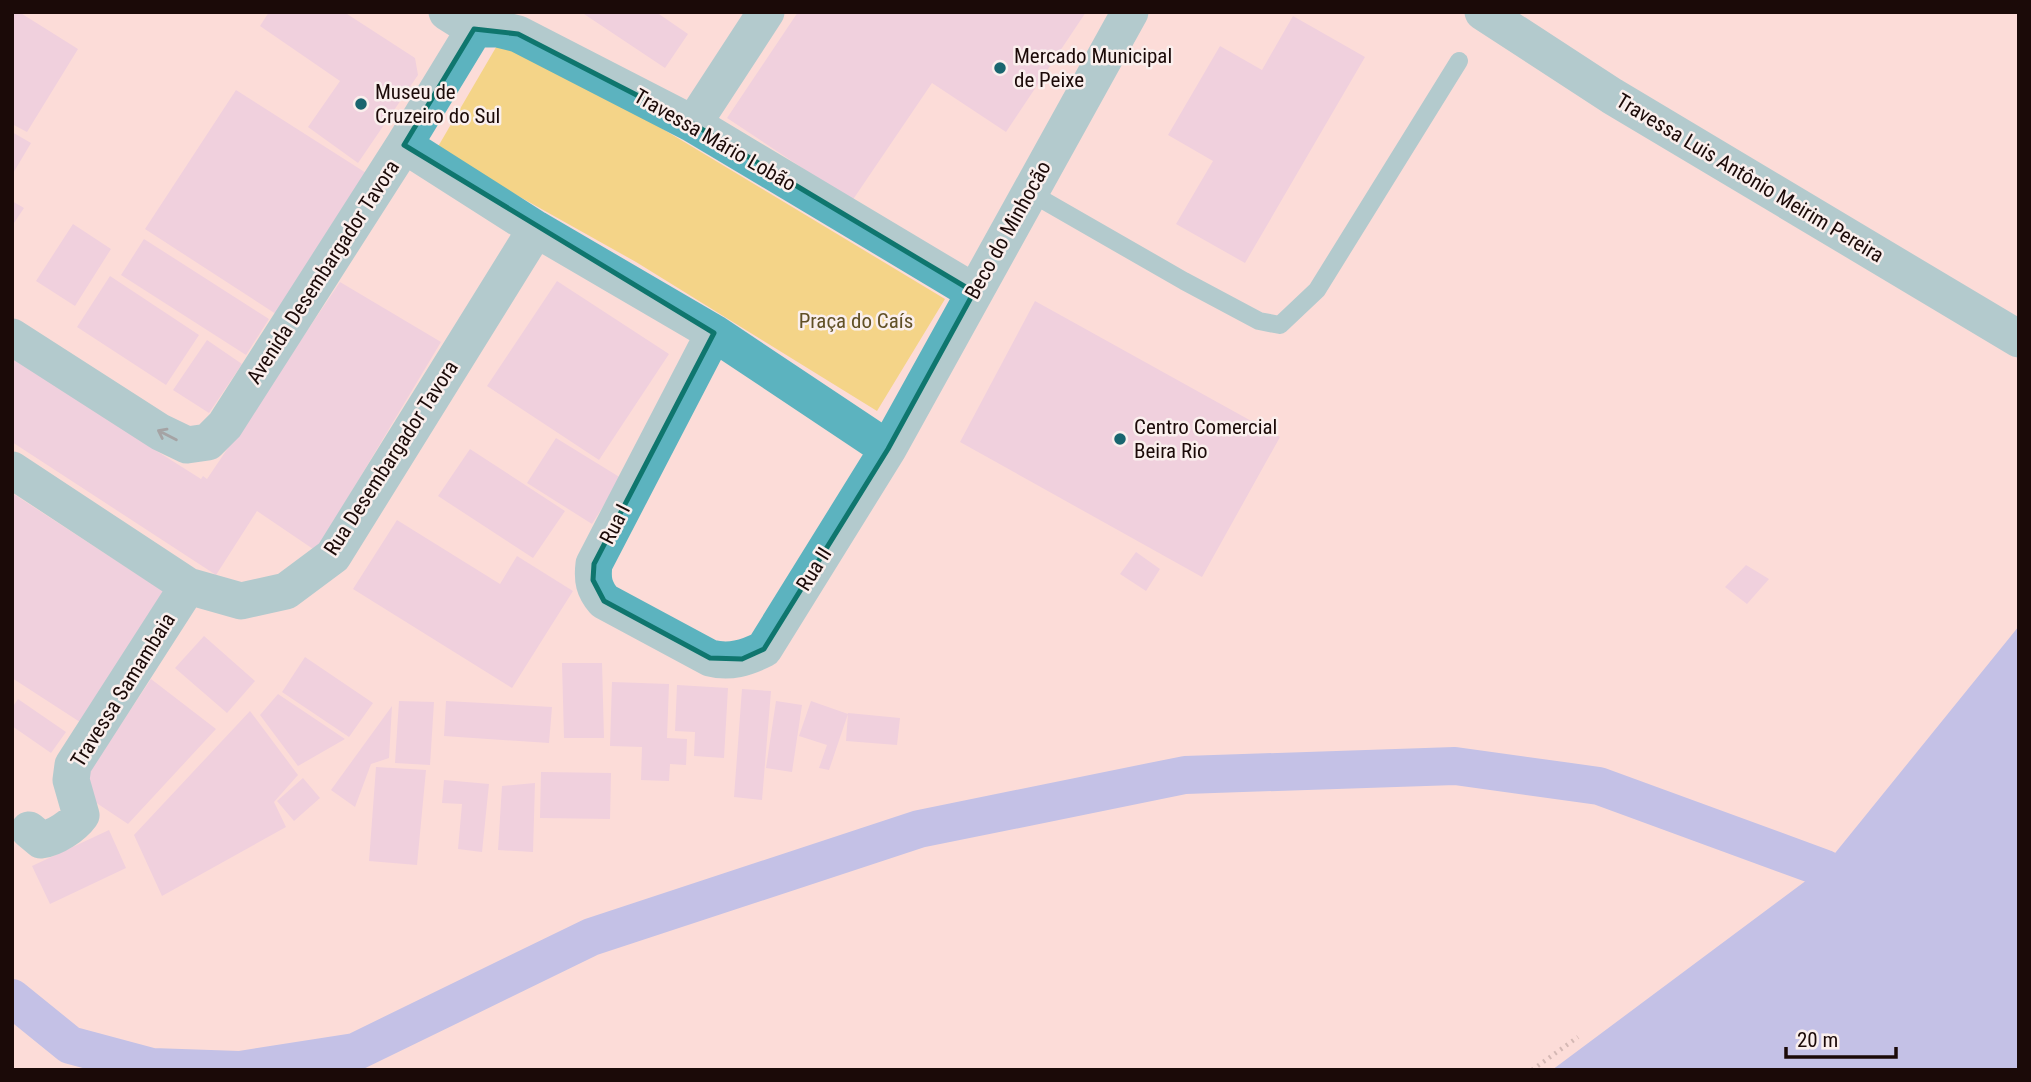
<svg xmlns="http://www.w3.org/2000/svg" width="2031" height="1082" viewBox="0 0 2031 1082" font-family="'Roboto Condensed',sans-serif">
	<rect width="100%" height="100%" fill="#fcdcd8"/>
	<path fill="#f4d488" d="M502,37L535,52L945,299L877,411L636,262L436,150Z"/>
	<path fill="#80a0f5" d="M2019,626V1070H1552L1823,868Z"/>
	<g fill="none" stroke-linecap="round" stroke-linejoin="round">
		<path stroke="#80a0f5" stroke-width="38" d="M12,998L70,1045L152,1067L239,1070
			M240,1070L355,1052L591,937L919,829L1185,775L1455,766L1599,786L1823,868L1870,892"/>
	</g>
	<path fill="#e3c0e2" d="M12,12H19L78,49L27,132L12,124Z
		M269,12H344L415,58L418,75L358,163L308,127L340,81L260,26Z
		M581,12H656L688,34L665,68Z
		M798,12H1086L1006,132L932,83L852,201L727,118Z
		M1293,16L1365,57L1245,263L1176,224L1213,161L1168,135L1220,46L1262,70Z
		M236,90L374,178L282,318L145,229Z
		M12,132L31,143L12,175Z
		M12,201L24,208L12,226Z
		M73,224L111,249L75,306L36,281Z
		M144,239L269,319L246,355L121,275Z
		M110,276L199,335L166,385L77,327Z
		M557,281L669,354L599,460L487,386Z
		M340,282L441,342L316,551L257,511L216,575L12,442V358L152,448L201,479L203,476L207,479Z
		M1035,301L1280,437L1202,577L960,442Z
		M207,340L242,364L209,413L173,390Z
		M556,438L621,478L592,524L527,483Z
		M470,449L565,511L533,558L438,496Z
		M12,493L169,595L83,724L12,678Z
		M397,520L500,584L517,556L573,591L512,688L353,589Z
		M1136,552L1160,569L1146,591L1120,574Z
		M1746,565L1769,579L1747,604L1725,587Z
		M204,636L255,681L227,713L175,668Z
		M305,657L373,703L349,737L282,692Z
		M562,663H602L604,738H564Z
		M151,679L216,729L128,824L77,790Z
		M612,682L669,684L667,738L687,739L686,765L670,764L669,781L641,780L642,747L610,746Z
		M677,685L728,688L724,758L694,756L695,732L675,731Z
		M742,689L771,691L762,800L734,797Z
		M278,694L345,739L298,766L260,715Z
		M18,699L66,732L51,753L12,726V708Z
		M399,701L434,702L430,765L395,763Z
		M446,701L552,707L549,743L444,736Z
		M776,701L802,705L792,772L766,768Z
		M811,701L848,714L829,770L819,768L827,745L799,736Z
		M392,706L389,758L371,764L355,807L331,790Z
		M250,711L298,775L274,802L286,827L162,896L134,835Z
		M848,713L900,718L897,745L846,741Z
		M376,767L426,770L417,865L369,861Z
		M541,772L611,773L610,819L540,818Z
		M303,778L320,798L294,821L277,801Z
		M444,780L489,784L482,852L458,849L462,804L442,803Z
		M535,783L533,852L498,850L502,786Z
		M109,830L126,868L50,904L32,866Z"/>
	<g fill="none" stroke-linecap="round" stroke-linejoin="round">
		<path stroke="#a68c88" stroke-width="4.5" stroke-dasharray="2 5" stroke-linecap="butt" d="M1532,1070L1578,1037"/>
		<path stroke="#5cb3bf" stroke-width="18" d="M1029,192L1184,281L1259,321L1280,325L1317,290L1459,61"/>
		<path stroke="#5cb3bf" stroke-width="37" d="M447,12L474,29H498L518,34L693,124L974,292
			M1483,12L1612,96L2019,339
			M693,124L766,12
			M404,145L536,229L714,333L888,449
			M714,333L594,564C592,580 594,589 604,601L710,658C730,663 746,658 764,649L888,449L1130,12
			M12,337L160,432L187,445L208,442L225,425L404,145L485,12
			M12,470L188,586L241,601L286,591L333,556L536,229
			M29,830L41,840C55,838 73,826 81,815L71,780L73,765L188,586"/>
	</g>
	<defs><path id="oneway-shaft" d="M-6 0H5M1.5-3L5.5 0L1.5 3" fill="none" stroke-width="1.6" stroke-linecap="round" stroke-linejoin="round" transform="scale(1.75)"/></defs>
	<use stroke="#3c5e64" href="#oneway-shaft" transform="translate(167 435) rotate(-153)"/>
	<path d="M0 0H2031V1082H0ZM474,29L518,34L693,124L974,292L888,449L764,649L742,659L710,658L604,601L593,580L594,564L714,333L404,145Z" fill="#fcdcd8" fill-opacity=".55" fill-rule="evenodd"/>
	<path fill="none" stroke="#0f766e" stroke-width="5" stroke-linejoin="round" d="M474,29L518,34L693,124L974,292L888,449L764,649L742,659L710,658L604,601L593,580L594,564L714,333L404,145Z"/>
	<g fill="#19656f" stroke="#faefed" stroke-width="2.5">
		<circle cx="1000" cy="68" r="7"/>
		<circle cx="361" cy="104" r="7"/>
		<circle cx="1120" cy="439" r="7"/>
	</g>
	<g text-anchor="middle" dominant-baseline="central" stroke-width="5" stroke-linejoin="round" paint-order="stroke">
		<g font-size="21" fill="#1b0a08" stroke="#faefed" text-anchor="start">
			<text x="1014" y="56">Mercado Municipal<tspan x="1014" dy="24">de Peixe</tspan></text>
			<text x="375" y="92">Museu de<tspan x="375" dy="24">Cruzeiro do Sul</tspan></text>
			<text x="1134" y="427">Centro Comercial<tspan x="1134" dy="24">Beira Rio</tspan></text>
		</g>
		<g font-size="21" fill="#1b0a08" stroke="#faefed">
			<text transform="translate(715 140) rotate(30)">Travessa Mário Lobão</text>
			<text transform="translate(1750 178) rotate(31)">Travessa Luis Antônio Meirim Pereira</text>
			<text transform="translate(1008 230) rotate(-61)">Beco do Minhocão</text>
			<text transform="translate(323 272) rotate(-57)">Avenida Desembargador Tavora</text>
			<text transform="translate(391 458) rotate(-57)">Rua Desembargador Tavora</text>
			<text transform="translate(615 524) rotate(-63)">Rua I</text>
			<text transform="translate(814 569) rotate(-58)">Rua II</text>
			<text transform="translate(123 690) rotate(-58)">Travessa Samambaia</text>
		</g>
		<g font-size="21" fill="#615026" stroke="#faefed">
			<text x="856" y="321">Praça do Caís</text>
		</g>
	</g>
	<rect width="2031" height="1082" fill="none" stroke="#1b0a08" stroke-width="28"/>
	<path d="M1786 1047v10h110v-10" fill="none" stroke="#1b0a08" stroke-width="3.5"/>
	<text x="1797" y="1047" font-size="21" fill="#1b0a08" stroke="#faefed" stroke-width="5" paint-order="stroke">20 m</text>
</svg>
